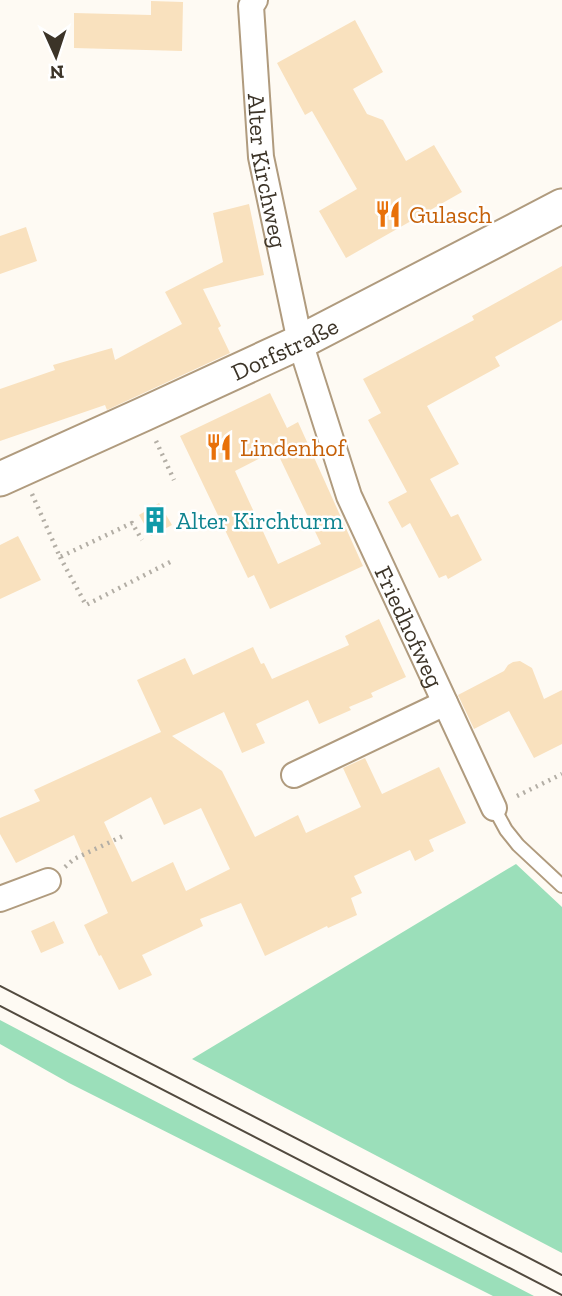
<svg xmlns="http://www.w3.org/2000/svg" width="562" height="1296" viewBox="0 0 562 1296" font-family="'Zilla Slab',serif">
	<rect width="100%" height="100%" fill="#fefaf3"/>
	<path fill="#9bdfba" d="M516,864L562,907V1253L192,1059Z
		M0,1020C177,1114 356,1204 534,1296H493L69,1083L0,1044Z"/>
	<path fill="#f9e1be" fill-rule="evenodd" d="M151,1L183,2L182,51L74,48V13L151,15Z
		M355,20L383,72L353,89L367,114L383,120L406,161L434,145L462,192L346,258L319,211L357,189L312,111L305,115L277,63Z
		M249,204L264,275L203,289L221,326L218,328L230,353L107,410L105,405L0,441V389L55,370L53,365L112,348L115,360L182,324L165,292L223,262L213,213Z
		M26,227L37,261L0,274V236Z
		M562,266V320L495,357L500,366L427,406L459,464L430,479L451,517L458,514L482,560L448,579L446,575L439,578L410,523L402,528L388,502L407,492L368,420L381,413L363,379L474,320L472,316Z
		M270,393L287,428L298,422L363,566L270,609L254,575L248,578L180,436ZM276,450L321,544L278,564L235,471Z
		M159,503L172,525L151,536L139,515Z
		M18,536L41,580L0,599V545Z
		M379,619L406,677L371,693L373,697L349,707L351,710L319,724L308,700L256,724L265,743L242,753L224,712L172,736L222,771L255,837L298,815L306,833L361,807L343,768L365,758L382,794L439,767L466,823L429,840L434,851L415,861L410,850L354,876L362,893L351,898L357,915L328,928L327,926L265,956L241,903L200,919L203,926L142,955L152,975L119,990L101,955L99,956L84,925L108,913L74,835L16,863L0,834V818L40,801L34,790L161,732L137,680L185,658L193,675L253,647L261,664L264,663L272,679L349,645L345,636ZM151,797L164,825L201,808L230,869L186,891L173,862L132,882L104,822Z
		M520,661L532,668L544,699L562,690V744L534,758L509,711L474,729L458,695L504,671L508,665L513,662Z
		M54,921L64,943L41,953L31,931Z"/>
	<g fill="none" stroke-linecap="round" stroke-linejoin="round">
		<defs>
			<path id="lane" d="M494,808L506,830L518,845L562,886"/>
			<g id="street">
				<path id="s1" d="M255,0L251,6L261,157L300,342L349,496L494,808"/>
				<path d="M294,775L445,703"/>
				<path d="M0,899L48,881"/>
			</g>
			<g id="secondary">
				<path id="s2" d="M0,479L144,414L300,342L562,206"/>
			</g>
		</defs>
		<use href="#lane" stroke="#b09b7e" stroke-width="16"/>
		<use href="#street" stroke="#b09b7e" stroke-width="28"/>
		<use href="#secondary" stroke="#b09b7e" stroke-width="37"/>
		<path stroke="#b3aea5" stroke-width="4.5" stroke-dasharray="2 5" stroke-linecap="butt" d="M156,441L174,480
			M32,494L60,557L132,523L142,540
			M60,557L86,605L172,561
			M517,796L562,774
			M65,867L74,859L123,836"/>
		<use href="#lane" stroke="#fff" stroke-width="12"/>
		<use href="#street" stroke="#fff" stroke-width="24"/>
		<use href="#secondary" stroke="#fff" stroke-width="33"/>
		<path stroke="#524a3f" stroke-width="2" d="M0,986L562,1275
			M0,1006L562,1295"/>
	</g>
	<defs>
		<symbol id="restaurant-bare" viewBox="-9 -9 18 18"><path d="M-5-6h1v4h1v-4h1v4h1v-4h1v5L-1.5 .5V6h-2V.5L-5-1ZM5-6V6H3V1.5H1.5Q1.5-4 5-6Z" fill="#e8710a" stroke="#fff" stroke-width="2.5" paint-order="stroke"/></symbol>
		<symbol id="building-bare" viewBox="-9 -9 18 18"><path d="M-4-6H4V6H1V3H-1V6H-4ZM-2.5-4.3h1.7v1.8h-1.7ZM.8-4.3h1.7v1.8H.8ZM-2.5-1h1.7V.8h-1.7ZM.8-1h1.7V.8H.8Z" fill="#0f9aa8" stroke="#fff" stroke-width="2.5" paint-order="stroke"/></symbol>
	</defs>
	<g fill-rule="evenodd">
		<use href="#restaurant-bare" x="369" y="195" width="38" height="38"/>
		<use href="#restaurant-bare" x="200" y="428" width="38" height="38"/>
		<use href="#building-bare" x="136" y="501" width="38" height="38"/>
	</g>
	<g text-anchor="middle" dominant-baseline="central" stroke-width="5" stroke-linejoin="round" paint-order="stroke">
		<g font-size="24" fill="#3c3428" stroke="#fff">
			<text stroke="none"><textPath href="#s1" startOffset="173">Alter Kirchweg</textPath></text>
			<text stroke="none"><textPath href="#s2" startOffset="313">Dorfstraße</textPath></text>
			<text stroke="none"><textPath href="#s1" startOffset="653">Friedhofweg</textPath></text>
		</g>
		<g font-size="24" fill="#c56008" stroke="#fff" text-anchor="start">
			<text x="409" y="214">Gulasch</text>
			<text x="240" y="447">Lindenhof</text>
		</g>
		<g font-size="24" fill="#0d838f" stroke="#fff" text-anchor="start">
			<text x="176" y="520">Alter Kirchturm</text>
		</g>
	</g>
	<g transform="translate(56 56) rotate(177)" stroke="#ffffff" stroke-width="5" paint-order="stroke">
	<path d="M0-5L12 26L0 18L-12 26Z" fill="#3c3428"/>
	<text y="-10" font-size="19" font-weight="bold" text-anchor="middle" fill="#3c3428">N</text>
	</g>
</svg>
